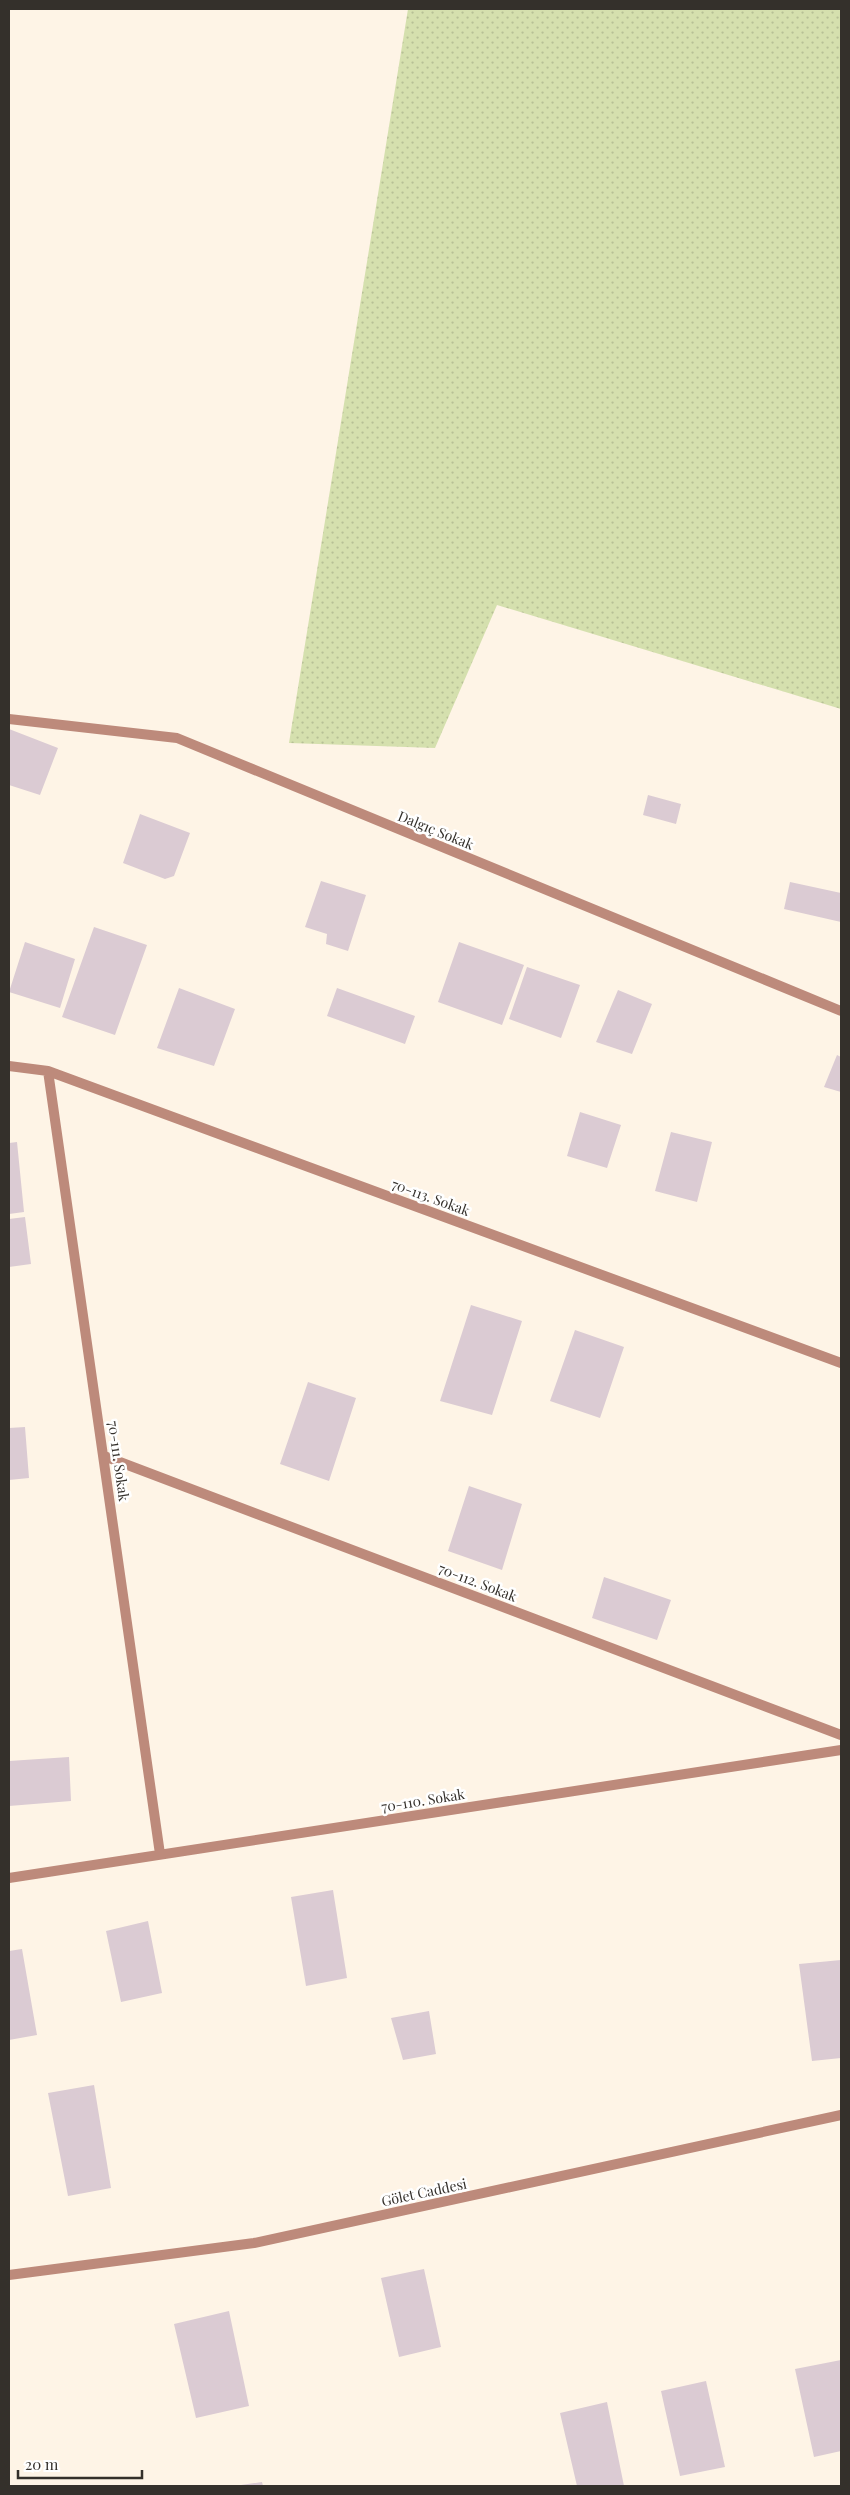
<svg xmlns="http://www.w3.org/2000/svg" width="850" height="2495" viewBox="0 0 850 2495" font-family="'Playfair Display',serif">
	<defs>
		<pattern id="grass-dots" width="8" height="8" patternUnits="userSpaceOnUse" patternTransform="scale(1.25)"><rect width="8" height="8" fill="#d5e0ae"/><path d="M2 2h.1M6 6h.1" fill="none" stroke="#b7c096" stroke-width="1.8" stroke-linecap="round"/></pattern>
	</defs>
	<rect width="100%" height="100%" fill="#fef4e6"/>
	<path fill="url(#grass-dots)" d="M408,9H841V709L497,605L435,748L289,743Z"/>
	<path fill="#dbcbd3" d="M9,729L58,748L40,795L9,785Z
		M648,795L681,804L676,824L643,815Z
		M140,814L190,833L174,876L165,879L123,863Z
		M321,881L366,895L348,951L326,944L327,934L305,927Z
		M790,882L841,893V922L784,909Z
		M94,927L147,945L115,1035L62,1017Z
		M25,942L75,959L60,1008L9,992Z
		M459,942L524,965L502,1025L438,1002Z
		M527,967L580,985L561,1038L509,1019Z
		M179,988L235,1009L214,1066L157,1048Z
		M337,988L415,1016L405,1044L327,1016Z
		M618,990L652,1004L632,1054L596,1042Z
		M837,1055L841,1057V1092L824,1087Z
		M580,1112L621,1125L607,1168L567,1156Z
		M671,1132L712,1142L697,1202L655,1191Z
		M17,1142L24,1212L9,1214V1143Z
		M25,1217L31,1264L9,1267V1219Z
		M471,1305L522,1321L492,1415L440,1401Z
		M575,1330L624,1347L600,1418L550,1401Z
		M308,1382L356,1398L329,1481L280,1464Z
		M25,1427L29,1478L9,1480V1428Z
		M469,1486L522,1504L502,1570L448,1551Z
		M604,1577L671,1600L657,1640L592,1618Z
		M69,1757L71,1801L9,1806V1761Z
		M333,1890L347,1978L306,1986L291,1897Z
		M148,1921L162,1993L121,2002L106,1931Z
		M22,1949L37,2035L9,2040V1951Z
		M841,1960V2058L812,2061L799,1964Z
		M429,2011L436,2054L403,2060L391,2018Z
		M94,2085L111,2188L68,2196L48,2093Z
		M424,2269L441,2347L399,2357L381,2278Z
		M229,2311L249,2406L196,2418L174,2324Z
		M841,2360V2451L814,2457L795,2369Z
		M706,2381L725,2467L680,2476L661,2391Z
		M607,2402L624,2486H577L560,2413Z
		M262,2482L263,2486H241V2485Z"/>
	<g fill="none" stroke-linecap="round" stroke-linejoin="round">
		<path stroke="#bd8a7b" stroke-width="10" d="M9,719L177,738L841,1011
			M9,1066L48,1071L841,1363
			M48,1071L160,1854
			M104,1456L841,1735
			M9,1878L841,1750
			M9,2275L254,2243L841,2115"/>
	</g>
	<g text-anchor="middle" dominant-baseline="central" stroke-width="5" stroke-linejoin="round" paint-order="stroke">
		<g font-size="14" fill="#34302b" stroke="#fff">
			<text transform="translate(436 830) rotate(22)">Dalgıç Sokak</text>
			<text transform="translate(431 1197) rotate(20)">70-113. Sokak</text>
			<text transform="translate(119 1461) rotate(82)">70-111. Sokak</text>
			<text transform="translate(478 1582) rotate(21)">70-112. Sokak</text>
			<text transform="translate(423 1800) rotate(-9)">70-110. Sokak</text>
			<text transform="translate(424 2192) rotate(-12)">Gölet Caddesi</text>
		</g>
	</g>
	<rect width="850" height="2495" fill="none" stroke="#34302b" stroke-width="20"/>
	<path d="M18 2470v8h124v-8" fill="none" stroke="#34302b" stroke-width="2.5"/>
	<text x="25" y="2470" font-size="15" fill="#34302b" stroke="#ffffff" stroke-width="4" paint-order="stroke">20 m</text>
</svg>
